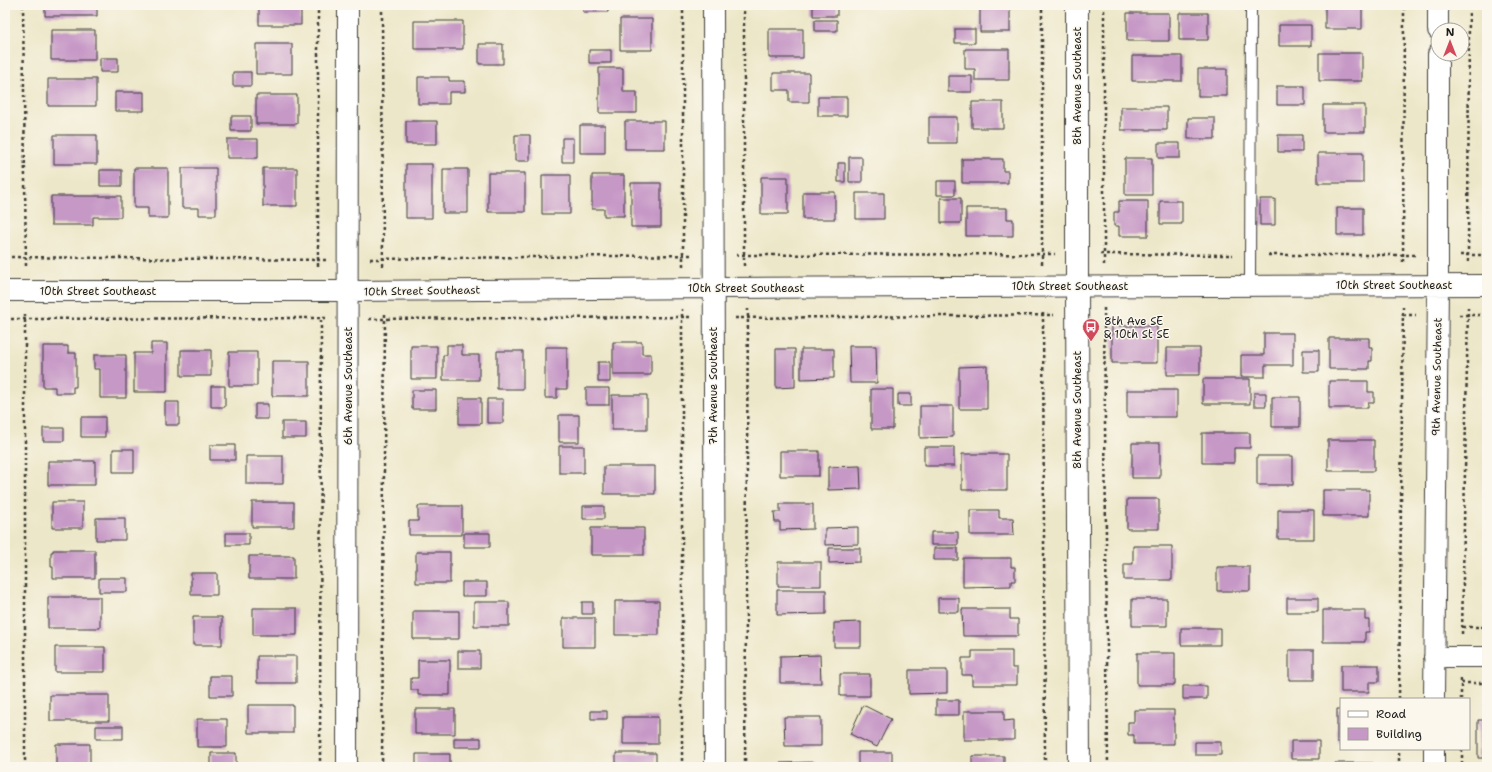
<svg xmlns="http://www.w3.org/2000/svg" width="1492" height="772" viewBox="0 0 1492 772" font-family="'Shantell Sans',sans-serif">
	<rect width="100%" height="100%" fill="#fbf7ec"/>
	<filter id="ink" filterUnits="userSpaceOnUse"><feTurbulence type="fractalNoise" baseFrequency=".025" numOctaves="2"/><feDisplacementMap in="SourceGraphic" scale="8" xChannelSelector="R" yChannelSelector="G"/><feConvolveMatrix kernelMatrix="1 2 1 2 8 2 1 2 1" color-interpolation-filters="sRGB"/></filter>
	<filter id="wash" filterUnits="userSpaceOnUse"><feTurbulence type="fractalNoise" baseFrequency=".012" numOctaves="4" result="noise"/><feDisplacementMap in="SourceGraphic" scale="16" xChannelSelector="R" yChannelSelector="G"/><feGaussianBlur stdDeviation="0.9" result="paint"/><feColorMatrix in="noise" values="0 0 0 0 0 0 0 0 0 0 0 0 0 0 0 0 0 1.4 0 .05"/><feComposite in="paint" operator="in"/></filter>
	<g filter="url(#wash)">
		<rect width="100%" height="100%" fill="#ede7c9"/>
		<g id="blocks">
			<path fill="#c698c6" d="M45,5H97V16H45Z
				M259,5H301V25H259Z
				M583,5H608V12H583Z
				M813,5H837V16H813Z
				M980,5H1010V32H980Z
				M1177,5H1206V7H1177Z
				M1325,5H1362V29H1325Z
				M1127,13H1169V41H1127Z
				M1179,13H1208V40H1179Z
				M620,19H652V50H620Z
				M815,20H837V31H815Z
				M414,21H463V49H414Z
				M1279,25H1311V46H1279Z
				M769,29H803V58H769Z
				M955,29H975V43H955Z
				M51,30H95V60H51Z
				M256,44H292V74H256Z
				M479,44H503V64H479Z
				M965,49H1009V80H975V69H965Z
				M589,50H611V63H589Z
				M1319,53H1362V81H1319Z
				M1132,56H1182V81H1132Z
				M100,58H118V72H100Z
				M599,68H623V92H637V113H599Z
				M1198,69H1227V96H1198Z
				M233,72H251V86H233Z
				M773,73H809V102H789V90H773Z
				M948,76H972V92H948Z
				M418,77H449V81H465V92H449V104H418Z
				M48,79H96V106H48Z
				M1277,86H1305V105H1277Z
				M115,92H144V111H115Z
				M256,95H297V124H256Z
				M818,97H847V116H818Z
				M972,102H1003V128H972Z
				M1323,105H1365V132H1323Z
				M1121,107H1167V130H1121Z
				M231,116H251V131H231Z
				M929,117H957V143H929Z
				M1188,118H1215V139H1188Z
				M406,121H437V144H406Z
				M625,121H665V149H625Z
				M580,125H605V153H580Z
				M54,135H97V164H54Z
				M515,135H530V161H515Z
				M1278,135H1302V152H1278Z
				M562,138H573V162H562Z
				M227,139H258V158H227Z
				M1158,143H1180V158H1158Z
				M1318,153H1363V183H1318Z
				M849,157H862V182H849Z
				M1125,158H1152V195H1125Z
				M962,159H1003V171H1008V183H962Z
				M838,163H845V182H838Z
				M406,164H432V218H406Z
				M134,168H168V218H148V208H134Z
				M182,168H216V215H199V208H182Z
				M263,168H297V206H263Z
				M443,169H468V213H443Z
				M100,170H122V186H100Z
				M488,173H525V212H488Z
				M542,175H570V214H542Z
				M592,175H624V216H604V209H592Z
				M761,177H788V214H761Z
				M937,181H955V195H937Z
				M631,183H661V227H631Z
				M803,192H835V219H803Z
				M856,193H884V219H856Z
				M51,196H121V217H93V225H51Z
				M941,198H961V223H941Z
				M1260,199H1275V225H1260Z
				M1119,201H1148V236H1119V226H1114V212H1119Z
				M1160,201H1182V224H1160Z
				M966,208H1007V219H1013V236H966Z
				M1337,208H1363V235H1337Z
				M1112,326H1157V363H1112Z
				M1264,333H1293V365H1265V377H1241V355H1264Z
				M1329,338H1369V347H1372V361H1369V369H1329Z
				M613,342H642V354H651V375H613Z
				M151,343H167V392H134V353H151Z
				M447,345H462V355H479V380H443V355H447Z
				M43,346H68V353H76V387H73V393H55V387H43Z
				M411,346H437V379H411Z
				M849,346H876L877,383H850Z
				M545,347H567V389H557V398H545Z
				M1167,348H1200V375H1167Z
				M776,349H795V387L776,388Z
				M801,349H834V378L801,379Z
				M181,350H211V376H181Z
				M1303,350H1319V372H1303Z
				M497,351H523V389H497Z
				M229,352H257V386H229Z
				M94,355H126V398H100V369H94Z
				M272,361H309V396H272Z
				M598,362H610V382H598Z
				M987,366V409H959V367Z
				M1203,379H1250V404H1203Z
				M1329,381H1368V392H1374V403H1368V408H1329Z
				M211,386H225V407H211Z
				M586,388H609V405H586Z
				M871,389H893V429H871Z
				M412,390H436V409H412Z
				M1127,390H1177V417H1127Z
				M1254,393H1266V406H1254Z
				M898,394H911V406H898Z
				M612,395H647V430H612Z
				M1272,397H1300V427H1272Z
				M459,398H481V424H459Z
				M487,399H503V423H487Z
				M165,402H179V425H165Z
				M255,404H268V419H255Z
				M920,406H953V437L920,438Z
				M559,415H579V442H559Z
				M81,417H105V437H81Z
				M282,422H306V438H282Z
				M43,428H64V441H43Z
				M1202,433H1250V448H1234V463H1202Z
				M1328,440H1374V471H1328Z
				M1132,443H1160V478H1132Z
				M210,445H235V460H210Z
				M559,446H584V473H559Z
				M924,447H954V466H924Z
				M113,449H134V472H113Z
				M780,451H819V476H780Z
				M962,454H1007V490H962Z
				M246,456H283V484H246Z
				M1257,456H1293V485H1257Z
				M48,461H95V485H48Z
				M604,466H655V494H604Z
				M860,466L861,489L828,490V467Z
				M1323,490H1369V516H1323Z
				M1127,499H1159V529H1127Z
				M52,502H83V528H52Z
				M252,502H294V527H252Z
				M780,504H813V529L780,530V522H775L774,512H780Z
				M418,506H462V535H409V521H418Z
				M583,506H604V519H583Z
				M970,510H999V518H1013L1014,535H970Z
				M1278,510H1314V539H1278Z
				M96,518H125V540H96Z
				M858,527V544L825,545V528Z
				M591,528H644V555H591Z
				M931,532H958V545H931Z
				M226,533H249V545H226Z
				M464,533H490V547H464Z
				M1133,546H1172V580H1124V564H1133Z
				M829,548H860V562L829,563Z
				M934,548H958V560H934Z
				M53,550H95V578H53V567H51V552H53Z
				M416,552H450V583H416Z
				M249,556H294V579H249Z
				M963,558H1011V567H1015V581H1011V586L963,587Z
				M778,562H821V586H778Z
				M1217,567H1250V591H1217Z
				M191,573H217V595H191Z
				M99,578H127V592H99Z
				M462,582H487V596H462Z
				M777,590H826V614L777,615Z
				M1485,594H1487V621H1485Z
				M48,597H100V628H48Z
				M938,598H959V612H938Z
				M1287,598H1318V612H1287Z
				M1132,599H1167V626H1132Z
				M615,601H659V635H615Z
				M474,602H509V626H474Z
				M582,602H593V614H582Z
				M253,608H297V635H253Z
				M962,609H1010V619H1018V636H963Z
				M1323,610H1365V620H1369V632H1365V642H1323Z
				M413,611H459V639H413Z
				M193,617H222V645H193Z
				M563,618H595V647H563Z
				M861,622V647H834V623Z
				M1181,628H1220V645H1181Z
				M55,647H105V672H55Z
				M1289,650H1314V680H1289Z
				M458,651H480V668H458Z
				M972,651H1012V668H1017V685H972V675H962V658H972Z
				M1137,653H1175V685H1137Z
				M820,655L821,683H780V656Z
				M257,656H296V683H257Z
				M418,660H450V695H418V690H411V678H418Z
				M1341,665H1379V682H1369V692H1341Z
				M909,670H947V693L909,694Z
				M840,674H870V696H840Z
				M210,676H232V696H210Z
				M1183,686H1207V699H1183Z
				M50,695H109V721H50Z
				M936,700H959V715H936Z
				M248,705H293V733H248Z
				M863,705L891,719L877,747L850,734Z
				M415,709H455V734H415Z
				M1337,709H1341V742H1337Z
				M1134,710H1174V744H1134V735H1128V722H1134Z
				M591,711H607V719H591Z
				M964,711H1004V721L1014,720V740H964Z
				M623,717H658V744H623Z
				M784,717H821V746H785Z
				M197,719H227V747H197Z
				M1478,720H1487V758H1478Z
				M96,726H123V739H96Z
				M454,738H481V747H454Z
				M1291,741H1319V759H1291Z
				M1195,742H1221V755H1195Z
				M56,744H90V767H56Z
				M858,752H892V767H858Z
				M211,753H236V767H211Z
				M616,753H656V767H616Z
				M416,754H450V767H416Z
				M972,756H1004V767H972Z
				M815,762V767H780V763Z
				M1335,763H1373V767H1335Z"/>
		</g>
	</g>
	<g filter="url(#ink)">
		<use href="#blocks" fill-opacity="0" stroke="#3b3a36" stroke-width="1"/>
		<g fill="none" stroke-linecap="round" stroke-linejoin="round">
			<defs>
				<path id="service" d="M1250,286L1251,5"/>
				<path id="minor" d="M713,5L715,767
					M1438,30V5
					M5,291H348L713,288L1487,285
					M1434,657H1487
					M1434,699L1438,285V54
					M347,767L348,5
					M1434,767V749"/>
				<path id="tertiary" d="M1077,5V286L1079,767"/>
			</defs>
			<use href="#service" stroke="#3b3a36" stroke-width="12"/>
			<use href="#minor" stroke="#3b3a36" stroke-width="22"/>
			<use href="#tertiary" stroke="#3b3a36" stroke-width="24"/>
			<path stroke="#3b3a36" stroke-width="2.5" stroke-dasharray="3 3" stroke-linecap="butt" d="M23,5L26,268
				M318,5V268
				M382,5L383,269
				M683,5V266
				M744,5V266
				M1100,254L1233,255
				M736,255L1055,254
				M1268,255H1417
				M1460,255H1487
				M5,257L327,260
				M370,259L693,255
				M1403,262L1404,5
				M1468,262L1469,5
				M1042,264V5
				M1104,265V5
				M1104,308L1108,767
				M1043,313L1045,767
				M1403,315H1416
				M1459,315H1487
				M735,318L1054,315
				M5,319L326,318
				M369,319L692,317
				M1463,627H1487
				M1462,634L1468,307
				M1461,679V699
				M1461,683H1487
				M1399,699L1403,307
				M1462,749V767
				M25,767V313
				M320,767L321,317
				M382,767L385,314
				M682,767V309
				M745,767L748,309
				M1399,767V749"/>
			<use href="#service" stroke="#fff" stroke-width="10"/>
			<use href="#minor" stroke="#fff" stroke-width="20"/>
			<use href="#tertiary" stroke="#fff" stroke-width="22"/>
		</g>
	</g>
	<defs>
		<symbol id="bus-pin" viewBox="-11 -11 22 30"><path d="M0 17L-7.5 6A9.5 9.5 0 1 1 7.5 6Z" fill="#d1495b" stroke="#fbf7ec"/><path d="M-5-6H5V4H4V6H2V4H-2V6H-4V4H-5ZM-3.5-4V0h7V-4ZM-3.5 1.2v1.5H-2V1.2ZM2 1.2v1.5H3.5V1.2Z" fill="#fff"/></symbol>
	</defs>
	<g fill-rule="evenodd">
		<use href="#bus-pin" x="1081" y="317" width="20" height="27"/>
	</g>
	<g text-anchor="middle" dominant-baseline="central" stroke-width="3" stroke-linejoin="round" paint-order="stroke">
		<g font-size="11" fill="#1c1c1c" stroke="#fbf7ec">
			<text transform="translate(1077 86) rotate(-90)">8th Avenue Southeast</text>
			<text x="1394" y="285">10th Street Southeast</text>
			<text x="1070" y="286">10th Street Southeast</text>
			<text x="746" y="288">10th Street Southeast</text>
			<text x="98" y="291">10th Street Southeast</text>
			<text transform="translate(422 291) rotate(-1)">10th Street Southeast</text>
			<text transform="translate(1437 377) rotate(-89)">9th Avenue Southeast</text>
			<text transform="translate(348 386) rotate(-90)">6th Avenue Southeast</text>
			<text transform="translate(713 386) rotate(-90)">7th Avenue Southeast</text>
			<text transform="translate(1077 410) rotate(-90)">8th Avenue Southeast</text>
		</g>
		<g font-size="11" fill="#1c1c1c" stroke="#fbf7ec" text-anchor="start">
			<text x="1104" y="321">8th Ave SE<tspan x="1104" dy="13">&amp; 10th St SE</tspan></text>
		</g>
	</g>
	<rect width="1492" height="772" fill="none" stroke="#fbf7ec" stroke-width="20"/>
	<rect x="1340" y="698" width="130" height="52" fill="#fbf7ec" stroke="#a29f99"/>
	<rect x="1348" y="711" width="20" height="6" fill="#ffffff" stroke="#a29f99"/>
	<text x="1376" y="718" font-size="12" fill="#1c1c1c">Road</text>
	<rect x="1348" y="728" width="20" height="12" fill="#c698c6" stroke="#a29f99"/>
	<text x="1376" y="738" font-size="12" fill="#1c1c1c">Building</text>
	<g transform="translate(1450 42)"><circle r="19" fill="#fbf7ec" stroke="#a29f99"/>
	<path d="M0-3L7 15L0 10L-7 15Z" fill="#d1495b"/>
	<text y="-6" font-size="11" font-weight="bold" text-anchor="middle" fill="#1c1c1c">N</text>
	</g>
</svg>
